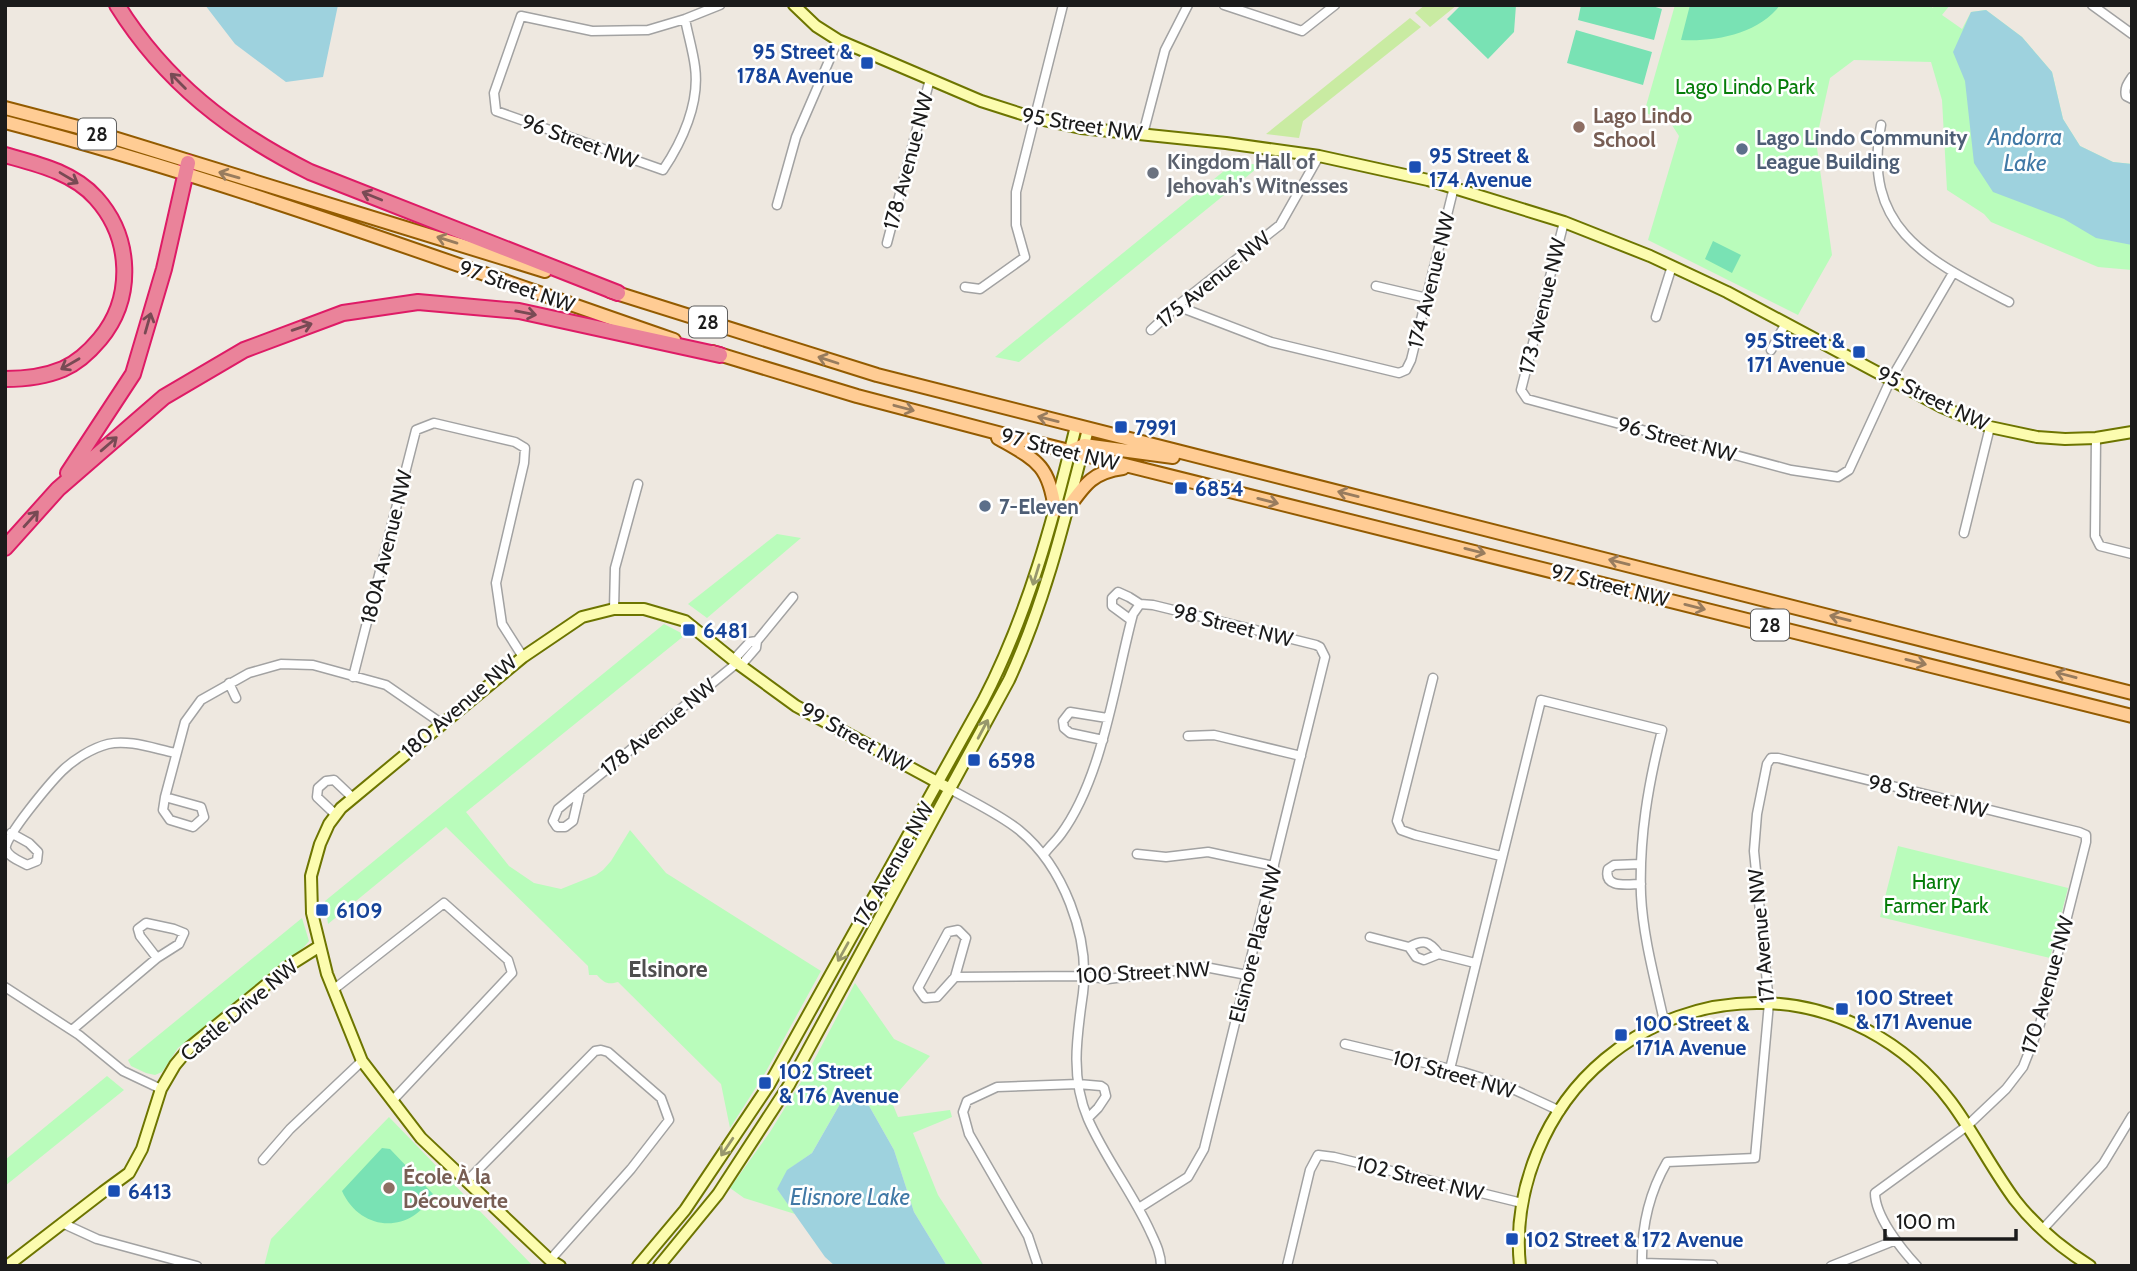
<svg xmlns="http://www.w3.org/2000/svg" width="2137" height="1271" viewBox="0 0 2137 1271" font-family="Cabin,sans-serif">
	<rect width="100%" height="100%" fill="#eee8e0"/>
	<path fill="#c9eba2" d="M1425,5H1457L1430,27L1415,13Z
		M1410,18L1421,27L1303,121L1299,138L1266,134Z"/>
	<path fill="#b9fcbb" d="M1675,5H1930L1933,8L1934,5H1950L1942,15L1962,29L1971,12L1986,10L2022,37L2052,72L2063,119L2080,146L2113,162L2132,164V270L2098,267L1991,222L1984,214L1947,190L1942,100L1931,62L1854,60L1830,78L1816,141L1832,255L1798,315L1648,240L1679,136L1668,119L1644,113Z
		M1235,162L1261,165L1019,362L995,357Z
		M777,534L801,538L707,618L688,604Z
		M664,624L685,635L466,812L509,866L534,883L561,889L596,875L603,870L611,861L630,830L666,873L821,971L764,1075L730,1128L721,1084L618,982C608,985 604,983 597,975H589L588,966L446,827L328,924L325,901Z
		M1898,846L2068,888L2050,958L1880,917Z
		M302,918L309,941L304,947L178,1048L162,1072L155,1075L146,1073L131,1066L128,1060Z
		M855,983L894,1039L930,1056L891,1100L898,1117L950,1110L952,1117L913,1133L938,1195L984,1266H947L914,1212L894,1150L868,1104H840L812,1153L792,1167L777,1189L795,1214L744,1198L730,1188L770,1132L812,1064Z
		M107,1076L124,1090L5,1186V1160Z
		M389,1117L533,1266H264L271,1239Z"/>
	<path fill="#79e2b4" d="M1461,5H1516L1514,32L1488,59L1447,19Z
		M1581,5H1649L1662,9L1654,40L1578,20Z
		M1690,5H1780C1759,34 1714,42 1681,40Z
		M1576,30L1652,52L1643,85L1567,63Z
		M1713,241L1741,255L1732,273L1705,259Z
		M382,1148L390,1149L433,1194C412,1234 361,1233 342,1191Z"/>
	<path fill="#9ed2de" d="M205,5H338L323,77L286,82L235,44Z
		M1986,10L2022,37L2052,72L2063,119L2080,146L2113,162L2132,164V245L2096,238L2064,219L1993,192L1974,163L1965,81L1953,52L1971,12Z
		M853,1098L868,1104L894,1150L914,1212L947,1266H835L825,1257L777,1189L787,1170L812,1153L840,1104Z"/>
	<g fill="none" stroke-linecap="round" stroke-linejoin="round">
		<defs>
			<path id="street" d="M1224,5L1302,31L1335,5
				M2092,5L2132,34
				M685,19C688,35 693,51 695,67C700,103 682,142 663,170L496,111L494,93L521,16L592,31L648,30L685,19L720,5
				M2132,77C2128,83 2124,88 2126,96L2132,99
				M1881,125C1861,230 1930,261 2009,302
				M1143,134L1165,50L1188,5
				M777,205L796,137L838,40
				M1564,222L1521,390L1527,399L1791,470L1838,477L1849,470L1891,379L1953,273
				M887,243L930,79
				M1376,286L1427,298
				M965,287L980,289L1025,257L1016,225V192L1063,5
				M1177,306L1271,342L1399,373L1406,370L1411,360L1454,187
				M1656,317L1672,266
				M1151,330L1177,306L1280,225L1319,156
				M1771,350L1786,323
				M2096,438L2095,536L2100,546L2132,554
				M1964,533L1990,427
				M614,609L615,568L638,484
				M1131,620L1112,606V598L1118,592L1129,597L1140,604
				M737,663V656L750,642L757,641
				M353,677L416,430L434,423L515,442L525,448L524,463L496,583L502,624L523,657
				M1433,678L1397,821L1401,830L1415,835L1501,856
				M229,683L236,698
				M1188,736L1214,735L1301,756
				M1103,740L1070,733L1064,728L1063,721L1070,712L1107,718
				M950,789C973,802 999,814 1019,830C1063,866 1090,936 1083,993C1077,1036 1070,1077 1088,1119C1105,1158 1132,1192 1150,1231C1155,1242 1161,1253 1161,1266
				M580,791L573,821L565,827H557L553,821L558,809L580,791L737,663H743L756,648L757,641L793,597
				M165,797L201,807L204,817L193,827L170,820L163,810L165,797L185,722L201,700L249,673L281,664L313,665L386,685L441,723
				M336,815L317,797L318,788L326,781L334,780L353,798
				M11,833L29,843L38,852L37,861L27,865C20,861 8,857 6,849C3,838 52,781 62,771C73,760 92,748 108,744C129,739 155,749 176,753
				M1044,854C1049,847 1056,841 1061,834C1103,777 1115,681 1133,614L1140,604
				M1137,854L1166,857L1208,852L1274,866
				M1641,864L1614,865L1608,869C1603,889 1628,884 1641,884
				M958,930L966,938L955,977L937,997L925,998L918,988L948,932Z
				M1370,937L1409,947L1416,957L1424,960L1439,954L1475,963
				M1409,947C1424,939 1429,941 1439,954
				M955,977L1084,976L1108,979L1205,967L1247,975
				M5,987L79,1035L123,1071L161,1089
				M333,990L444,903L508,960L512,973L393,1100
				M72,1030L157,958L179,944L184,933L174,929L146,923L138,929L140,936L157,958
				M1345,1044L1463,1072L1502,1084L1560,1111
				M1450,1069L1541,700L1662,730C1648,785 1639,838 1641,895C1643,937 1655,980 1664,1021
				M263,1160L290,1129L362,1061
				M466,1182L595,1051L601,1050L608,1052L661,1098L669,1120L631,1169L550,1260
				M1139,1208L1188,1177L1204,1149L1325,657L1320,647L1316,645L1153,605L1140,604
				M62,1223L97,1239L197,1266
				M2042,1230L2103,1164L2132,1116
				M1642,1263L1713,1265
				M1038,1266L1028,1236L969,1134L963,1112L967,1101L997,1087L1078,1084L1101,1086L1104,1088L1106,1096L1098,1108L1088,1118
				M1287,1266L1310,1170L1318,1155L1334,1157L1522,1203
				M1642,1266C1641,1230 1649,1193 1667,1162L1755,1158L1769,1003L1754,851L1757,814L1767,764L1771,758H1778L2079,832L2086,835V842L2040,1024L2023,1067L2006,1089L1967,1126L1875,1193C1875,1216 1901,1249 1917,1266
				M1831,1266L1896,1240"/>
			<path id="secondary" d="M794,5L816,26L838,40L981,101L1034,118L1081,128L1226,143L1319,156L1428,180L1564,222L1650,256L1727,292L1942,407L1990,427L2037,437L2065,439L2096,438L2132,432
				M7,1266L103,1192L129,1173L142,1149L161,1089L175,1065L190,1047L293,963L320,946
				M560,1266L550,1260L421,1138L362,1061L327,974L312,913L311,876L320,844L329,824L341,808L523,657L582,617L614,609H644L685,621L737,663L796,706L950,789
				M638,1266L685,1210L769,1085L983,701C1028,614 1053,521 1076,426
				M659,1266L718,1194L789,1085L1009,680C1046,600 1066,515 1088,429
				M1520,1266C1512,1189 1546,1108 1605,1059C1649,1022 1704,1002 1761,1003C1837,1004 1906,1042 1951,1102C1974,1133 1992,1169 2015,1200C2036,1227 2061,1248 2090,1266"/>
			<path id="primary" d="M5,108L78,127L545,271
				M5,122C232,181 453,264 674,340
				M610,291L877,375L2132,693
				M712,352L857,396L1017,438L2132,716
				M998,438C1036,460 1049,464 1055,510
				M1070,451L1084,445L1173,457
				M1068,508C1085,484 1093,472 1123,468"/>
			<path id="highway" d="M117,5C165,82 230,132 310,172L618,293
				M5,155C37,164 73,172 96,198C132,238 134,298 100,339C90,351 77,363 63,369C44,377 25,379 5,379
				M68,473L133,374L164,269L188,163
				M5,548L58,489L164,397L244,350L343,313L418,302L519,311L720,355"/>
		</defs>
		<use href="#street" stroke="#a2a2a2" stroke-width="11"/>
		<use href="#secondary" stroke="#6d7500" stroke-width="14"/>
		<use href="#primary" stroke="#935b00" stroke-width="16"/>
		<use href="#highway" stroke="#de1b66" stroke-width="18"/>
		<use href="#street" stroke="#fff" stroke-width="8"/>
		<use href="#secondary" stroke="#fcfcaf" stroke-width="10"/>
		<use href="#primary" stroke="#ffcc94" stroke-width="12"/>
		<use href="#highway" stroke="#ea839a" stroke-width="14"/>
	</g>
	<defs><path id="oneway-shaft" d="M-6 0H5M1.5-3L5.5 0L1.5 3" fill="none" stroke-width="1.6" stroke-linecap="round" stroke-linejoin="round" transform="scale(1.75)"/></defs>
	<g stroke="#784a54">
		<use href="#oneway-shaft" transform="translate(178 81) rotate(-135)"/>
		<use href="#oneway-shaft" transform="translate(69 178) rotate(31)"/>
		<use href="#oneway-shaft" transform="translate(372 196) rotate(-158)"/>
		<use href="#oneway-shaft" transform="translate(526 313) rotate(11)"/>
		<use href="#oneway-shaft" transform="translate(148 323) rotate(-74)"/>
		<use href="#oneway-shaft" transform="translate(302 327) rotate(-19)"/>
		<use href="#oneway-shaft" transform="translate(70 364) rotate(150)"/>
		<use href="#oneway-shaft" transform="translate(109 444) rotate(-41)"/>
		<use href="#oneway-shaft" transform="translate(31 519) rotate(-48)"/>
	</g>
	<g stroke="#987c5e">
		<use href="#oneway-shaft" transform="translate(229 175) rotate(-164)"/>
		<use href="#oneway-shaft" transform="translate(447 240) rotate(-163)"/>
		<use href="#oneway-shaft" transform="translate(828 360) rotate(-162)"/>
		<use href="#oneway-shaft" transform="translate(904 408) rotate(15)"/>
		<use href="#oneway-shaft" transform="translate(1048 419) rotate(-166)"/>
		<use href="#oneway-shaft" transform="translate(1348 494) rotate(-166)"/>
		<use href="#oneway-shaft" transform="translate(1268 501) rotate(14)"/>
		<use href="#oneway-shaft" transform="translate(1475 551) rotate(14)"/>
		<use href="#oneway-shaft" transform="translate(1619 562) rotate(-166)"/>
		<use href="#oneway-shaft" transform="translate(1695 607) rotate(14)"/>
		<use href="#oneway-shaft" transform="translate(1840 618) rotate(-166)"/>
		<use href="#oneway-shaft" transform="translate(1916 662) rotate(14)"/>
		<use href="#oneway-shaft" transform="translate(2066 675) rotate(-165)"/>
	</g>
	<g stroke="#97976c">
		<use href="#oneway-shaft" transform="translate(1036 575) rotate(107)"/>
		<use href="#oneway-shaft" transform="translate(983 729) rotate(-62)"/>
		<use href="#oneway-shaft" transform="translate(843 952) rotate(119)"/>
		<use href="#oneway-shaft" transform="translate(727 1147) rotate(124)"/>
	</g>
	<g fill="#1a4fb4" stroke="#fff" stroke-width="2.5">
		<rect x="860" y="56" width="14" height="14" rx="3.5"/>
		<rect x="1408" y="160" width="14" height="14" rx="3.5"/>
		<rect x="1852" y="345" width="14" height="14" rx="3.5"/>
		<rect x="1114" y="420" width="14" height="14" rx="3.5"/>
		<rect x="1174" y="481" width="14" height="14" rx="3.5"/>
		<rect x="682" y="623" width="14" height="14" rx="3.5"/>
		<rect x="967" y="753" width="14" height="14" rx="3.5"/>
		<rect x="315" y="903" width="14" height="14" rx="3.5"/>
		<rect x="1835" y="1002" width="14" height="14" rx="3.5"/>
		<rect x="1614" y="1028" width="14" height="14" rx="3.5"/>
		<rect x="758" y="1076" width="14" height="14" rx="3.5"/>
		<rect x="107" y="1184" width="14" height="14" rx="3.5"/>
		<rect x="1505" y="1232" width="14" height="14" rx="3.5"/>
	</g>
	<g fill="#8d6e63" stroke="#fff" stroke-width="2.5">
		<circle cx="1579" cy="127" r="7"/>
		<circle cx="389" cy="1188" r="7"/>
	</g>
	<g fill="#5c6f8a" stroke="#fff" stroke-width="2.5">
		<circle cx="1742" cy="149" r="7"/>
		<circle cx="985" cy="506" r="7"/>
	</g>
	<circle fill="#6b7280" stroke="#fff" stroke-width="2.5" cx="1153" cy="173" r="7"/>
	<g text-anchor="middle" dominant-baseline="central" stroke-width="5" stroke-linejoin="round" paint-order="stroke">
		<g fill="#fff" stroke="#5f5f5f" stroke-width="2">
			<rect x="78" y="118.5" width="38" height="31" rx="5"/>
			<rect x="689" y="306.5" width="38" height="31" rx="5"/>
			<rect x="1751" y="609.5" width="38" height="31" rx="5"/>
		</g>
		<g font-size="19" font-weight="bold" fill="#1b1b1b">
			<text x="97" y="134">28</text>
			<text x="708" y="322">28</text>
			<text x="1770" y="625">28</text>
		</g>
		<g font-size="21" font-weight="bold" fill="#164399" stroke="#fff" text-anchor="start">
			<text x="853" y="51" text-anchor="end">95 Street &amp;<tspan x="853" dy="24">178A Avenue</tspan></text>
			<text x="1429" y="155">95 Street &amp;<tspan x="1429" dy="24">174 Avenue</tspan></text>
			<text x="1845" y="340" text-anchor="end">95 Street &amp;<tspan x="1845" dy="24">171 Avenue</tspan></text>
			<text x="1135" y="427">7991</text>
			<text x="1195" y="488">6854</text>
			<text x="703" y="630">6481</text>
			<text x="988" y="760">6598</text>
			<text x="336" y="910">6109</text>
			<text x="1856" y="997">100 Street<tspan x="1856" dy="24">&amp; 171 Avenue</tspan></text>
			<text x="1635" y="1023">100 Street &amp;<tspan x="1635" dy="24">171A Avenue</tspan></text>
			<text x="779" y="1071">102 Street<tspan x="779" dy="24">&amp; 176 Avenue</tspan></text>
			<text x="128" y="1191">6413</text>
			<text x="1526" y="1239">102 Street &amp; 172 Avenue</text>
		</g>
		<g font-size="21" fill="#067d0a" stroke="#fff">
			<text x="1745" y="86">Lago Lindo Park</text>
			<text x="1936" y="881">Harry<tspan x="1936" dy="24">Farmer Park</tspan></text>
		</g>
		<g font-size="21" font-weight="bold" fill="#785e54" stroke="#fff" text-anchor="start">
			<text x="1593" y="115">Lago Lindo<tspan x="1593" dy="24">School</tspan></text>
			<text x="403" y="1176">École À la<tspan x="403" dy="24">Découverte</tspan></text>
		</g>
		<g font-size="21" fill="#1b1b1b" stroke="#fff">
			<text transform="translate(1082 124) rotate(9)">95 Street NW</text>
			<text transform="translate(580 141) rotate(20)">96 Street NW</text>
			<text transform="translate(908 161) rotate(-75)">178 Avenue NW</text>
			<text transform="translate(1213 279) rotate(-39)">175 Avenue NW</text>
			<text transform="translate(1431 280) rotate(-76)">174 Avenue NW</text>
			<text transform="translate(517 286) rotate(19)">97 Street NW</text>
			<text transform="translate(1542 306) rotate(-76)">173 Avenue NW</text>
			<text transform="translate(1933 398) rotate(26)">95 Street NW</text>
			<text transform="translate(1677 439) rotate(15)">96 Street NW</text>
			<text transform="translate(1060 449) rotate(14)">97 Street NW</text>
			<text transform="translate(386 547) rotate(-76)">180A Avenue NW</text>
			<text transform="translate(1610 585) rotate(14)">97 Street NW</text>
			<text transform="translate(1233 625) rotate(14)">98 Street NW</text>
			<text transform="translate(459 706) rotate(-41)">180 Avenue NW</text>
			<text transform="translate(658 727) rotate(-39)">178 Avenue NW</text>
			<text transform="translate(856 737) rotate(29)">99 Street NW</text>
			<text transform="translate(1928 796) rotate(14)">98 Street NW</text>
			<text transform="translate(893 864) rotate(-60)">176 Avenue NW</text>
			<text transform="translate(1761 936) rotate(-95)">171 Avenue NW</text>
			<text transform="translate(1255 944) rotate(-76)">Elsinore Place NW</text>
			<text transform="translate(1143 972) rotate(-3)">100 Street NW</text>
			<text transform="translate(2047 985) rotate(-74)">170 Avenue NW</text>
			<text transform="translate(239 1010) rotate(-40)">Castle Drive NW</text>
			<text transform="translate(1454 1074) rotate(16)">101 Street NW</text>
			<text transform="translate(1420 1178) rotate(14)">102 Street NW</text>
		</g>
		<g font-size="21" font-weight="bold" fill="#4e5e75" stroke="#fff" text-anchor="start">
			<text x="1756" y="137">Lago Lindo Community<tspan x="1756" dy="24">League Building</tspan></text>
			<text x="999" y="506">7-Eleven</text>
		</g>
		<g font-size="21" font-weight="bold" fill="#5b616d" stroke="#fff" text-anchor="start">
			<text x="1167" y="161">Kingdom Hall of<tspan x="1167" dy="24">Jehovah's Witnesses</tspan></text>
		</g>
		<g font-size="23" font-style="italic" fill="#4179a6" stroke="#fff">
			<text x="2025" y="137">Andorra<tspan x="2025" dy="26">Lake</tspan></text>
			<text x="850" y="1197">Elisnore Lake</text>
		</g>
		<g font-size="23" font-weight="bold" fill="#4e4e4e" stroke="#fff">
			<text x="668" y="969">Elsinore</text>
		</g>
	</g>
	<rect width="2137" height="1271" fill="none" stroke="#1b1b1b" stroke-width="14"/>
	<path d="M1885 1229v10h131v-10" fill="none" stroke="#1b1b1b" stroke-width="3.5"/>
	<text x="1896" y="1229" font-size="21" fill="#1b1b1b" stroke="#ffffff" stroke-width="5" paint-order="stroke">100 m</text>
</svg>
